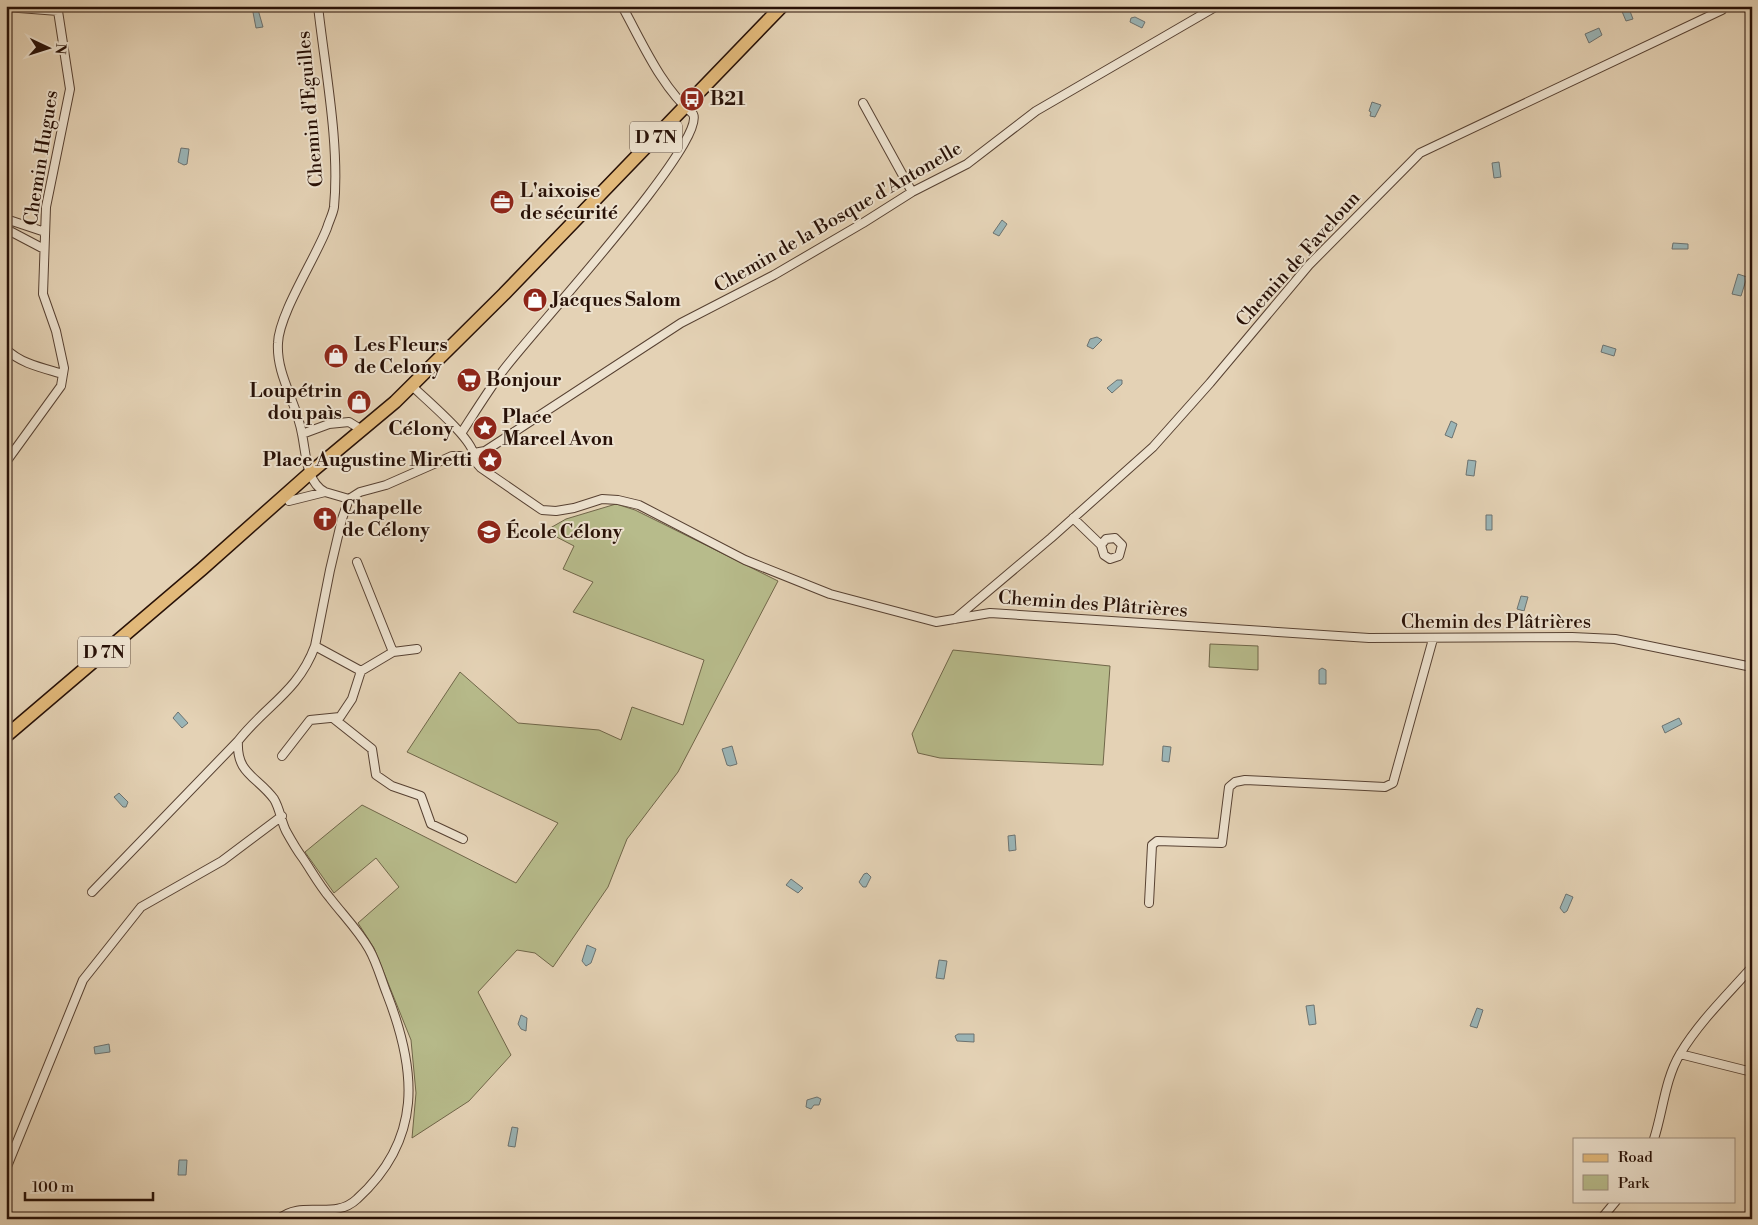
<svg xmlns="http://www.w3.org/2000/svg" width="1758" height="1225" viewBox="0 0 1758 1225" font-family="'Libre Bodoni',serif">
	<rect width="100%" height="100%" fill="#e4d2b5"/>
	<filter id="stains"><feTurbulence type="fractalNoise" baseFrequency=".004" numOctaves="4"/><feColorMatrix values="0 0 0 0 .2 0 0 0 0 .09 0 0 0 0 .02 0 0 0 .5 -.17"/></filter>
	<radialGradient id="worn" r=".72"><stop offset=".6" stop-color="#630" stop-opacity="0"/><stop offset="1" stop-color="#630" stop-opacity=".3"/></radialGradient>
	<path fill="#b7bb8b" stroke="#706649" d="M616,504L635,510L778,581L678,772L627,839L608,887L553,967L535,953L517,950L478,992L511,1055L469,1101L412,1138L416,1093L411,1040L374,948L358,923L399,887L376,858L334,893L305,852L362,805L516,883L558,823L407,752L460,672L518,723L599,730L621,740L632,707L683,725L704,660L573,612L593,582L563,569L574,546L545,531L566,519Z
		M1210,644L1258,646V670L1209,667Z
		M953,650L1110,666L1103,765L940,758L918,753L912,734Z"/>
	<path fill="#9ab5b7" stroke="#6c7371" d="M257,6L263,27L256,28L252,7Z
		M1623,6H1628L1633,19L1626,21L1621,9Z
		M1135,17L1145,22L1142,28L1130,22L1131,18Z
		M1599,28L1602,35L1589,43L1585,34Z
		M1372,102L1381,105L1375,117L1370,116L1371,112L1369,111Z
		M181,148L189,149L187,164L184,165L178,162Z
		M1499,162L1501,177L1494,178L1492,163Z
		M1002,220L1007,224L999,236L993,233Z
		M1673,243L1688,244V249H1672Z
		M1738,274L1747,277L1741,296L1732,294Z
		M1097,337L1102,340L1093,349L1087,346L1090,339Z
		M1603,345L1616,349L1614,356L1601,352Z
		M1117,380H1122V384L1112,393L1107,388Z
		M1451,421L1457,424L1452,438L1445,435Z
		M1468,460L1476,461L1474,476L1466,475Z
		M1486,515H1492V530H1486Z
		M1521,596L1528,597L1524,611L1517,609Z
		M1322,668L1326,670V684H1319V670Z
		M178,712L188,723L182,728L173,718Z
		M1679,718L1682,724L1665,733L1662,726Z
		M732,746L737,764L730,766L727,765L722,749Z
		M1163,746L1171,747L1169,762L1162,761Z
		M119,793L128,802L126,807H123L114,797Z
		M1015,835L1016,850L1009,851L1008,836Z
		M867,873L871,877L866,887H863L859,882L864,874Z
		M791,879L803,888L798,893L786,885Z
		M1566,894L1573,897L1567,911L1564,913L1560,908Z
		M587,945L596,949L591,963L586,966L582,961Z
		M939,960L947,961L944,979L936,978Z
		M1314,1005L1316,1024L1309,1025L1306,1006Z
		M1477,1008L1483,1010L1477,1028L1470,1026Z
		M521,1015L527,1018L526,1031L521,1029L518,1024Z
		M958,1034H974V1042L957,1041L955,1036Z
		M109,1044L110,1052L95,1054L94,1047Z
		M817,1097L821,1099L819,1105H814L811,1109L806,1107L807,1100Z
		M512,1127L518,1128L515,1147L508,1146Z
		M179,1160H187L186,1175H178Z"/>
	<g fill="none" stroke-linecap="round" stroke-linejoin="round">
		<defs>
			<path id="street" d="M318,6C325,69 340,145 334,207C333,214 329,221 327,228C315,259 279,314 278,343C276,375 297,403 302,434C306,453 306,482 325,492
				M6,7L58,11L70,89L46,207L43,294L56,331L64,368L61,386L6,462
				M863,103L912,192
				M6,219L45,232
				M6,229L44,249
				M6,349C21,364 43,368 63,374
				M411,385C425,399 475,440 474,457
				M462,432C475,412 488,391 502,372C526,338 708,142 693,114C661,87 642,42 622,6
				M302,434L329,424L349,422L362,430
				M474,453L485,451L681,323L774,275L863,223L912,192L967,164L1036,111L1217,6
				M473,459L481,468L542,510L556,511L574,508L602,499L618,500L639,505L745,560L830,594L936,622L990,613L1369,638L1572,637L1615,639L1752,667
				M289,501L325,492L349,499
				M1073,518L1101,545
				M1115,538L1122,545L1119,556L1110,559L1104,555L1101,545L1106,539Z
				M357,562L393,652
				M955,619L1051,538L1153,447L1210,383L1309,265L1420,153L1722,10L1720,6
				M315,646L361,671L393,652L417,649
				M333,718L372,749L376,775L392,786L421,796L431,824L463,839
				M282,756L310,720L340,717L352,699L361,671
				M92,892L238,741
				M1149,903L1152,845L1157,841L1222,843L1229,787L1235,782L1245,780L1385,787L1393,783L1433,639
				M1680,1054L1752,1072
				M1654,1139C1663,1111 1665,1079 1680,1054C1699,1022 1728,994 1752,967
				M6,1169L83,980L141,907L222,861L282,816
				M279,1219C302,1199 334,1221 357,1199C423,1139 417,1071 387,994C381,979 377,963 369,949C358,930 343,915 330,898C319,885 311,870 302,857C296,849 291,840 286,831C281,821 280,809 274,799C257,776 236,774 238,741C266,705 298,692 315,646L330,570L342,519L349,499L360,492L386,485L452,456H461
				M1601,1219L1616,1201"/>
			<path id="primary" d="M6,736L202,569L310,473L395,402L504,294L782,6"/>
		</defs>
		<use href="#street" stroke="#574132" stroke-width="10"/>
		<use href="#primary" stroke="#281107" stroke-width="15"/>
		<use href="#street" stroke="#ede2cf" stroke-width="8"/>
		<use href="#primary" stroke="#e2b97a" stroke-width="12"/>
	</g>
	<defs>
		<symbol id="bus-disc" viewBox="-11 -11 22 22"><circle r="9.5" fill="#8f2418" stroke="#ede2cf"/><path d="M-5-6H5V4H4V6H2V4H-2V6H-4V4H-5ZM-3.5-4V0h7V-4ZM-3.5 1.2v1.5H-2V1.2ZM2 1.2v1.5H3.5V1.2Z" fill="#fff"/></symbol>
		<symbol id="office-disc" viewBox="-11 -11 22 22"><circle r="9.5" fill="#8f2418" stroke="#ede2cf"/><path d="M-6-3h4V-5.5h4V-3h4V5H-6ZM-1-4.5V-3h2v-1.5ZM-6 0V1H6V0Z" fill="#fff"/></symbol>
		<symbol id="shop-disc" viewBox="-11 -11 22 22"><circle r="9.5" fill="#8f2418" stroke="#ede2cf"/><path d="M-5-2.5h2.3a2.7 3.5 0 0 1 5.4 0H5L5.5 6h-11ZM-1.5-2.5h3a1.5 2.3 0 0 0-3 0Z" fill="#fff"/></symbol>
		<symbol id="supermarket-disc" viewBox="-11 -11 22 22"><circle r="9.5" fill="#8f2418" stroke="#ede2cf"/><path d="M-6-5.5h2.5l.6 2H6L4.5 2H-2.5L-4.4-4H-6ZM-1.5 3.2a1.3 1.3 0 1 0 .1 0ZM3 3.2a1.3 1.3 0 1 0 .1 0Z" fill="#fff"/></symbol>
		<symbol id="sight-disc" viewBox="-11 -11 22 22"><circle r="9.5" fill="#8f2418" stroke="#ede2cf"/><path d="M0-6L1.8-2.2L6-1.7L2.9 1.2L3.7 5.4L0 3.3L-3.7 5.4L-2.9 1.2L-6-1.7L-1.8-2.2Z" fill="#fff"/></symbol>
		<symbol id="church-disc" viewBox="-11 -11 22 22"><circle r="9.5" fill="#8f2418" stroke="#ede2cf"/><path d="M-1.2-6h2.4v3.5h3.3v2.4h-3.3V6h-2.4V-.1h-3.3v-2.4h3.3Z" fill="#fff"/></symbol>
		<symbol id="school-disc" viewBox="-11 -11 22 22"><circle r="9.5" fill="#8f2418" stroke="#ede2cf"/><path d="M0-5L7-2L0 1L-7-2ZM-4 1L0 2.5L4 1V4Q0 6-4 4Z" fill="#fff"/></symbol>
	</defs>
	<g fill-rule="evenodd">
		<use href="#bus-disc" x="678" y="85" width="28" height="28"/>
		<use href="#office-disc" x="488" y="188" width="28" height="28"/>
		<use href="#shop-disc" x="521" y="286" width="28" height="28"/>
		<use href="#shop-disc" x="322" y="342" width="28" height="28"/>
		<use href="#supermarket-disc" x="455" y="366" width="28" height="28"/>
		<use href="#shop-disc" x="345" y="388" width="28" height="28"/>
		<use href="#sight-disc" x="471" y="414" width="28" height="28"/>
		<use href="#sight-disc" x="476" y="446" width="28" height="28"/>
		<use href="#church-disc" x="311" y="505" width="28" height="28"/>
		<use href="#school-disc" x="475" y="518" width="28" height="28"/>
	</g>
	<g text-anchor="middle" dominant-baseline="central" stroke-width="4" stroke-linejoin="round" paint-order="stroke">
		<g fill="#ede2cf" stroke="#635043" stroke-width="1">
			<rect x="630" y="121.5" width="52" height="31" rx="4"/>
			<rect x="78" y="636.5" width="52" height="31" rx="4"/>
		</g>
		<g font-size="18" font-weight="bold" fill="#281107">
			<text x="656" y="137">D 7N</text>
			<text x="104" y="652">D 7N</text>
		</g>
		<g font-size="19" font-weight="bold" fill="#281107" stroke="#ede2cf" text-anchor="start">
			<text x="710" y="99">B21</text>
			<text x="520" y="191">L'aixoise<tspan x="520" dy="22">de sécurité</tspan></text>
			<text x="552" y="300">Jacques Salom</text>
			<text x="354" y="345">Les Fleurs<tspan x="354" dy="22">de Celony</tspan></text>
			<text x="486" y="380">Bonjour</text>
			<text x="342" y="391" text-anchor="end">Loupétrin<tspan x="342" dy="22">dou paìs</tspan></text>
			<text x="502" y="417">Place<tspan x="502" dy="22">Marcel Avon</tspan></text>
			<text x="472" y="460" text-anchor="end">Place Augustine Miretti</text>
			<text x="342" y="508">Chapelle<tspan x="342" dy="22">de Célony</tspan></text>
			<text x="506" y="532">École Célony</text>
		</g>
		<g font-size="19" fill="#281107" stroke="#ede2cf">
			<text transform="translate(310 109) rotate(-95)">Chemin d'Eguilles</text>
			<text transform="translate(41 158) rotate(-81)">Chemin Hugues</text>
			<text transform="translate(838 217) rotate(-30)">Chemin de la Bosque d'Antonelle</text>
			<text transform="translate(1298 259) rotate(-48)">Chemin de Faveloun</text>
			<text transform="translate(1093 604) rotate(4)">Chemin des Plâtrières</text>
			<text x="1496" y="622">Chemin des Plâtrières</text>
		</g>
		<g font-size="20" font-weight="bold" fill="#281107" stroke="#ede2cf">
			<text x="421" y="429">Célony</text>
		</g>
	</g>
	<rect width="1758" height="1225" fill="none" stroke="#e4d2b5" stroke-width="25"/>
	<rect x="8" y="8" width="1743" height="1210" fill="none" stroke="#281107" stroke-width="2.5"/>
	<rect x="12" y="12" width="1733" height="1200" fill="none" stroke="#281107"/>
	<rect x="1573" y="1138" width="162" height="65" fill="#ede2cf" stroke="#9e8e7f"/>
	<rect x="1583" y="1154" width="25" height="8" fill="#e2b97a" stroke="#9e8e7f"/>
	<text x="1618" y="1162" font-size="15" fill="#281107">Road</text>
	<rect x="1583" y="1175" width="25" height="15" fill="#b7bb8b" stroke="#9e8e7f"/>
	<text x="1618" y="1188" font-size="15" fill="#281107">Park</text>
	<g transform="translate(48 48) rotate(94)" stroke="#ede2cf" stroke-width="4" paint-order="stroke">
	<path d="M0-4L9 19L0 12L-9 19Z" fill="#281107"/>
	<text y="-8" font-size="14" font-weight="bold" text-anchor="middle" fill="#281107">N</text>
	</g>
	<path d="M25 1192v8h128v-8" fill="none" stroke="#281107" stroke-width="2.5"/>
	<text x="32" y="1192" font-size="15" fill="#281107" stroke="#ede2cf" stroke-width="4" paint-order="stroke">100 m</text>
	<rect width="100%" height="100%" filter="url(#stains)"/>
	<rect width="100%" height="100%" fill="url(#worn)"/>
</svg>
